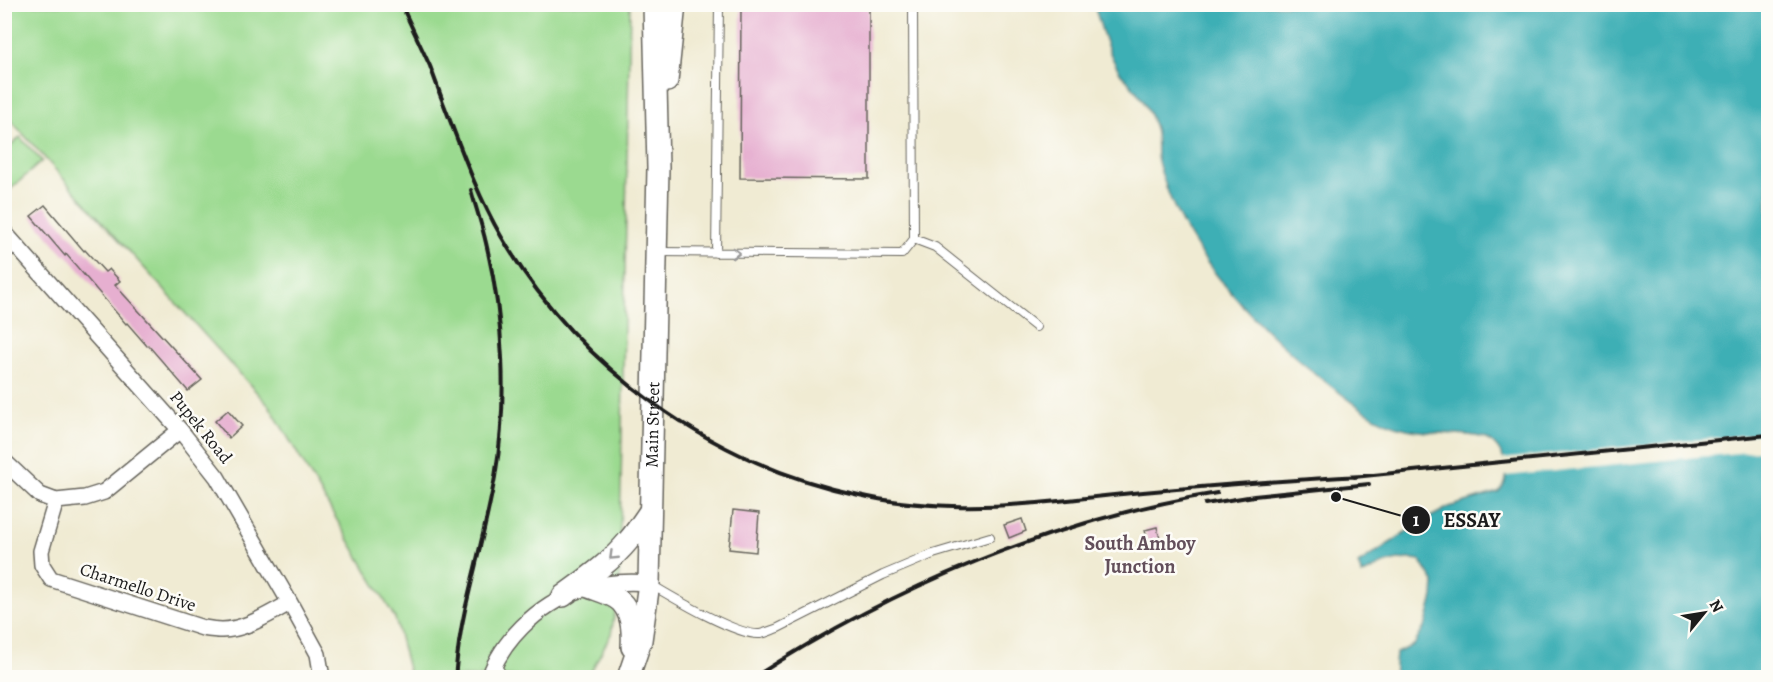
<svg xmlns="http://www.w3.org/2000/svg" width="1773" height="682" viewBox="0 0 1773 682" font-family="Alegreya,serif">
	<rect width="100%" height="100%" fill="#fdfcf7"/>
	<filter id="ink" filterUnits="userSpaceOnUse"><feTurbulence type="fractalNoise" baseFrequency=".0167" numOctaves="2"/><feDisplacementMap in="SourceGraphic" scale="12" xChannelSelector="R" yChannelSelector="G"/><feConvolveMatrix kernelMatrix="1 2 1 2 8 2 1 2 1" color-interpolation-filters="sRGB"/></filter>
	<filter id="wash" filterUnits="userSpaceOnUse"><feTurbulence type="fractalNoise" baseFrequency=".008" numOctaves="4" result="noise"/><feDisplacementMap in="SourceGraphic" scale="24" xChannelSelector="R" yChannelSelector="G"/><feGaussianBlur stdDeviation="1.35" result="paint"/><feColorMatrix in="noise" values="0 0 0 0 0 0 0 0 0 0 0 0 0 0 0 0 0 1.4 0 .05"/><feComposite in="paint" operator="in"/></filter>
	<g filter="url(#wash)">
		<rect width="100%" height="100%" fill="#f0ebd3"/>
		<path fill="#9bda90" stroke="#5c7b56" stroke-width="1.5" d="M4,5H630L619,590L611,634L588,677H410L395,618L270,407L5,114Z
			M20,137L42,161L5,194V151Z"/>
		<path fill="#3dafb5" stroke="#2c6668" stroke-width="1.5" d="M1094,5H1768V677H1394L1396,653L1414,645L1426,624L1433,597L1434,582L1420,560C1398,556 1381,564 1362,575L1358,564L1423,521L1449,507L1498,492C1515,478 1504,448 1487,439C1477,435 1466,435 1456,434C1421,432 1394,431 1365,411C1291,360 1203,280 1169,195C1165,183 1159,169 1157,156C1156,145 1158,135 1154,125C1149,111 1141,96 1132,86C1128,81 1123,77 1120,72C1107,52 1101,27 1094,5Z"/>
		<path fill="#f0ebd3" d="M1768,433V450L1505,476L1503,459Z"/>
		<g id="blocks">
			<path fill="#e6afd0" d="M741,4H869V179L740,178Z
				M45,205L84,251L85,250L105,272L109,269L120,281L115,285L202,380L188,391L148,345L147,346L127,323L126,324L66,254L65,256L31,216Z
				M228,410L242,426L229,438L215,421Z
				M733,510L759,513L756,552L729,549Z
				M1022,519L1026,531L1009,538L1004,525Z
				M1157,527L1160,539L1148,542L1145,530Z"/>
		</g>
	</g>
	<g filter="url(#ink)">
		<use href="#blocks" fill-opacity="0" stroke="#66645c" stroke-width="1.5"/>
		<g fill="none" stroke-linecap="round" stroke-linejoin="round">
			<defs>
				<path id="lane" d="M914,239L935,247L1036,327
					M659,252L902,254L914,239L913,4
					M716,253L719,4
					M650,584C672,597 736,636 760,634C766,633 772,630 778,628L883,575L933,554L990,537
					M495,664L505,678"/>
				<path id="street" d="M4,232L180,430L217,477L290,603L318,654L322,678
					M4,461L40,495L56,501L85,498L104,492L180,430
					M56,501L41,551L42,565L51,579L203,628C209,629 216,630 222,630C246,630 270,613 290,603
					M489,678C496,658 507,642 522,627C558,591 599,579 649,583"/>
				<g id="secondary">
					<path d="M667,81L675,4"/>
					<path d="M589,587C599,591 612,594 620,601C632,612 633,632 632,647"/>
					<path d="M563,596C586,579 610,563 628,541C636,532 643,521 650,511"/>
					<path id="s1" d="M628,678L641,640L649,583L658,168L654,4"/>
				</g>
			</defs>
			<use href="#lane" stroke="#66645c" stroke-width="10"/>
			<use href="#street" stroke="#66645c" stroke-width="18"/>
			<use href="#secondary" stroke="#66645c" stroke-width="24"/>
			<use href="#lane" stroke="#fff" stroke-width="8"/>
			<use href="#street" stroke="#fff" stroke-width="15"/>
			<use href="#secondary" stroke="#fff" stroke-width="21"/>
			<path stroke="#1c1c1c" stroke-width="4" d="M401,4L430,66L442,99
				M439,92C458,140 475,191 501,236C577,367 711,464 859,495C889,502 922,505 953,506C1013,508 1073,499 1132,493C1209,486 1285,480 1362,476
				M1354,477L1768,435
				M1205,504L1254,496L1369,484
				M455,678C457,655 460,632 465,610C475,566 487,522 495,477C508,401 504,319 486,243C482,225 476,208 471,190
				M753,678C893,587 1052,520 1217,493"/>
		</g>
		<defs><path id="oneway-chevron" d="M-2-3.5L2.5 0L-2 3.5" fill="none" stroke-width="1.6" stroke-linecap="round" stroke-linejoin="round" transform="scale(1.5)"/></defs>
		<g stroke="#999">
			<use href="#oneway-chevron" transform="translate(736 253)"/>
			<use href="#oneway-chevron" transform="translate(613 556) rotate(136)"/>
		</g>
	</g>
	<g text-anchor="middle" dominant-baseline="central" stroke-width="5" stroke-linejoin="round" paint-order="stroke">
		<g font-size="18" fill="#1c1c1c" stroke="#fdfcf7">
			<text stroke="none"><textPath href="#s1" startOffset="256">Main Street</textPath></text>
			<text transform="translate(201 427) rotate(51)">Pupek Road</text>
			<text transform="translate(138 587) rotate(18)">Charmello Drive</text>
		</g>
		<g font-size="20" font-weight="bold" fill="#634f5b" stroke="#fdfcf7">
			<text x="1140" y="543">South Amboy<tspan x="1140" dy="23">Junction</tspan></text>
		</g>
	</g>
	<path fill="none" stroke="#1c1c1c" stroke-width="2" d="M1336 497L1416 520"/>
	<g fill="#1c1c1c" stroke="#fdfcf7" stroke-width="2">
		<circle cx="1336" cy="497" r="6"/>
		<circle cx="1416" cy="520" r="15"/>
	</g>
	<g font-size="18" text-anchor="middle" font-weight="bold" fill="#fff">
		<text x="1416" y="526">1</text>
	</g>
	<g font-size="20" text-anchor="middle" font-weight="bold" fill="#1c1c1c" stroke="#fdfcf7" stroke-width="5" stroke-linejoin="round" paint-order="stroke">
		<text x="1472" y="527">ESSAY</text>
	</g>
	<rect width="1773" height="682" fill="none" stroke="#fdfcf7" stroke-width="24"/>
	<g transform="translate(1704 613) rotate(60)" stroke="#fdfcf7" stroke-width="4.5" paint-order="stroke">
	<path d="M0-4.5L10 22L0 15L-10 22Z" fill="#1c1c1c"/>
	<text y="-9" font-size="16" font-weight="bold" text-anchor="middle" fill="#1c1c1c">N</text>
	</g>
</svg>
